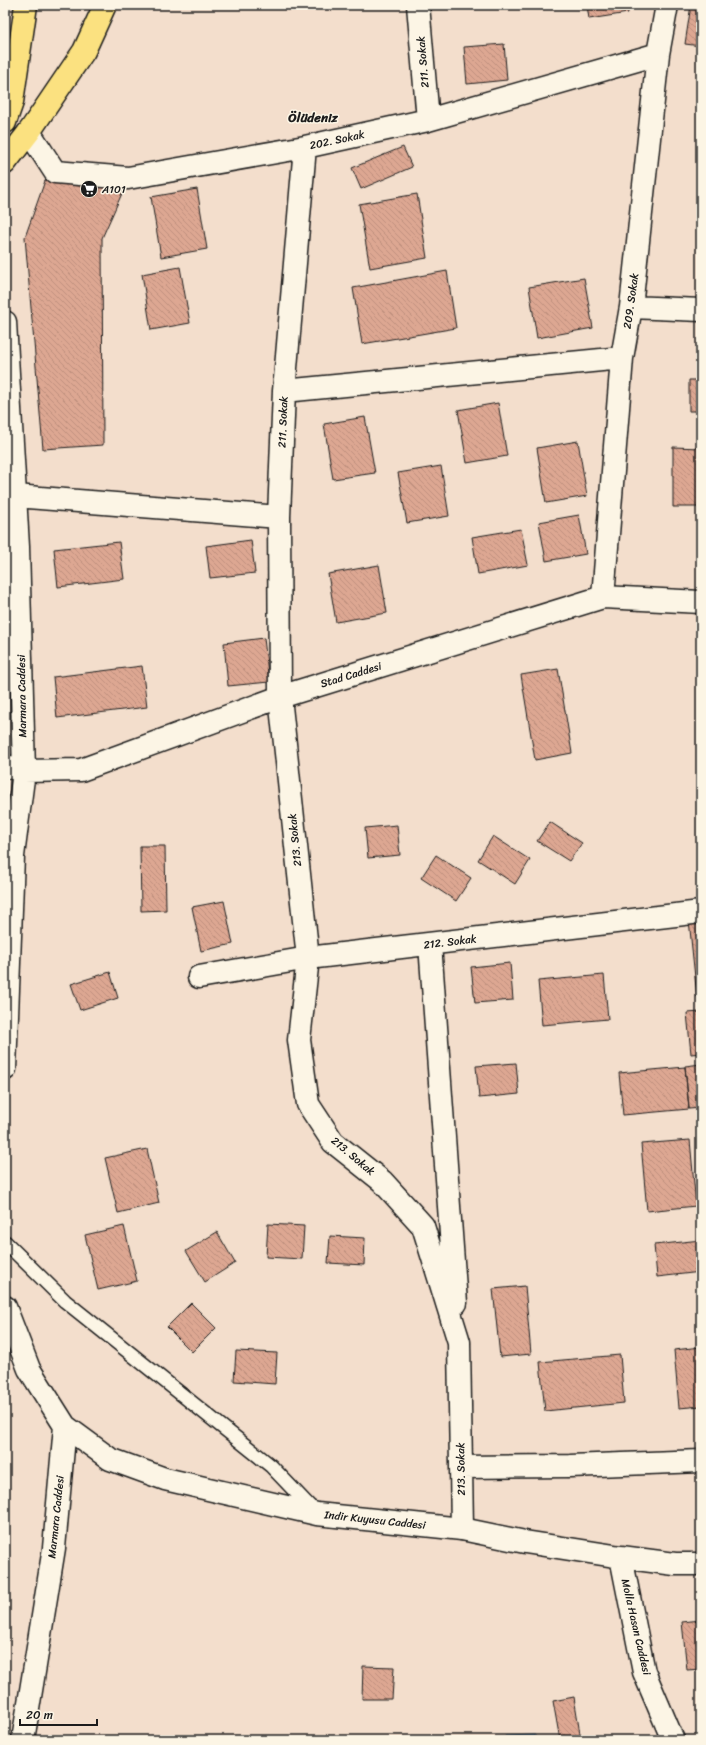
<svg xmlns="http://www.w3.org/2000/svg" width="706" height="1745" viewBox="0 0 706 1745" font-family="Sriracha,sans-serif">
	<defs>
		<pattern id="water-ripples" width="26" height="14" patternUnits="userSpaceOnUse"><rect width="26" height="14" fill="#8cc5eb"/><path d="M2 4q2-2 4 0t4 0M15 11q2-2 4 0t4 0" fill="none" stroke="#78a9c9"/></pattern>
		<pattern id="building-back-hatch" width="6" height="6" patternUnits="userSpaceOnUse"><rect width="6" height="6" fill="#dda792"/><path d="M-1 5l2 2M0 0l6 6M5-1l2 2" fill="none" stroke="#bd8f7d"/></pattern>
	</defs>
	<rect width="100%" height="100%" fill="#f3decc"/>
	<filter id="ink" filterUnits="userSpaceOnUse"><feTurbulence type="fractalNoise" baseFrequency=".025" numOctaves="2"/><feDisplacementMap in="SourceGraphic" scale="8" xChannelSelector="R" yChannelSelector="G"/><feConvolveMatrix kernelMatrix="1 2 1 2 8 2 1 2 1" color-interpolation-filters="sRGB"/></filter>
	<g filter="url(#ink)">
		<path fill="url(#water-ripples)" stroke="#5f8198" d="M535,1735L536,1740H505V1736Z"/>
		<path fill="url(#building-back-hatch)" stroke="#1c1c1c" d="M587,5H627L628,13L589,19Z
			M691,5H701V46L685,44Z
			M504,44L507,80L467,84L464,47Z
			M403,147L412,167L361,189L352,168Z
			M46,178L124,189L102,238L103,445L43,449L25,237Z
			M197,189L207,249L161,257L151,197Z
			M417,194L427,258L370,268L359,204Z
			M180,267L190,323L151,330L142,274Z
			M447,271L456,328L362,344L353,288Z
			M584,278L593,328L537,338L529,287Z
			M689,380H701V411H689Z
			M498,403L507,456L467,463L458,410Z
			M365,417L375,473L333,479L324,424Z
			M578,441L587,496L546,503L537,448Z
			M673,447L701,448V507H673Z
			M441,466L449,516L407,523L398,473Z
			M579,515L586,554L546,561L539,522Z
			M521,529L528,565L478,574L472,537Z
			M251,540L255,573L210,578L206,546Z
			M119,542L124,579L58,587L54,549Z
			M379,565L387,613L336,622L328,574Z
			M264,638L269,682L228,686L224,643Z
			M142,666L147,707L57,718L53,677Z
			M558,669L572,753L535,760L521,675Z
			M550,822L582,843L569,861L537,841Z
			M397,825L400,855L368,858L365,828Z
			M493,836L530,860L515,884L478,860Z
			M140,846H165L166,910L141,911Z
			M436,855L471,878L456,901L421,878Z
			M224,901L233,944L201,951L192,907Z
			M701,919V997H697L689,920Z
			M510,963L513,1000L475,1003L471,967Z
			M110,972L118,998L80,1010L71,984Z
			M604,975L608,1019L542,1025L538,981Z
			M701,1012V1053L691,1054L687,1013Z
			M516,1063L519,1094L479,1098L476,1066Z
			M701,1064V1108L689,1109L685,1066Z
			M685,1067L689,1109L623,1115L619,1073Z
			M690,1140L696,1206L647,1211L641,1144Z
			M147,1149L159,1203L118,1213L105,1158Z
			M268,1224L304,1226L302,1259L266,1257Z
			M124,1226L137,1281L98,1290L85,1235Z
			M217,1232L235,1263L205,1282L186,1251Z
			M330,1236L365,1238L364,1265L328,1263Z
			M701,1240V1272L657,1277L654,1245Z
			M525,1286L531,1354L500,1357L493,1289Z
			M191,1303L216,1328L192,1352L167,1327Z
			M701,1347V1406L679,1408L674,1350Z
			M236,1351L277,1353L275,1384L234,1381Z
			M620,1355L624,1403L545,1411L540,1362Z
			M8,1490L9,1520H5V1491Z
			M701,1620V1669L687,1670L682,1622Z
			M363,1666L394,1667L392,1699H362Z
			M574,1697L581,1740H560L553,1701Z"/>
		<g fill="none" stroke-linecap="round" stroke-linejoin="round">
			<defs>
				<path id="lane" d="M5,1242L65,1301L271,1466L314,1511"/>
				<path id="street" d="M418,5L428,120
					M29,132L55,172L128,178L305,147L428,120L658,54
					M305,147L284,391L279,517L280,697L308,958L299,1040L308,1104L333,1142L382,1181L423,1226L459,1342L462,1529
					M631,307L701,310
					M284,391L622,358
					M15,496L279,517
					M603,597L622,358L631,307L658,54L667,5
					M430,944L456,1303
					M199,977L308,958L701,912
					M461,1467L570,1466L701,1461"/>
				<path id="secondary" d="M5,322L18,547L24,771L13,856L5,1069
					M5,766L24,771L81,770L280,697L603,597L701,602
					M5,1307L29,1369L65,1426L54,1548L23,1740
					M65,1426L110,1459L165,1479L317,1514L462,1529L525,1542L621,1557L675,1564H701
					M621,1557L644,1672L673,1740"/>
				<path id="primary" d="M5,122L12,102L26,5
					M5,163L29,132L84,51L105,5"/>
			</defs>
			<use href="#lane" stroke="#1c1c1c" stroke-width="16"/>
			<use href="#street" stroke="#1c1c1c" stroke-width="25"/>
			<use href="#secondary" stroke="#1c1c1c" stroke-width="25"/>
			<use href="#primary" stroke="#1c1c1c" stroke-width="25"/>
			<use href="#lane" stroke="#fcf5e5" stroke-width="13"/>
			<use href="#street" stroke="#fcf5e5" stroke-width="22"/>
			<use href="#secondary" stroke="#fcf5e5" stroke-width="22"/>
			<use href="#primary" stroke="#fbe180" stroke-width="22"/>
		</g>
	</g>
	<defs>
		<symbol id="supermarket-disc" viewBox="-11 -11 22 22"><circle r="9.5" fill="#1c1c1c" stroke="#fcf5e5"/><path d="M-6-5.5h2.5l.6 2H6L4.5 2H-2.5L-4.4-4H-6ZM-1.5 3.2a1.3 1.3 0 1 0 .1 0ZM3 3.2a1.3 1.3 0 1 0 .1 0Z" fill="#fff"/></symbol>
	</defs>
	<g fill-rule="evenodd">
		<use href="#supermarket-disc" x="79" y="179" width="20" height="20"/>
	</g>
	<g text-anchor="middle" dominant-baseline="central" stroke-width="3" stroke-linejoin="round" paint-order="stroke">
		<g font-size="11" fill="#1c1c1c" stroke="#fcf5e5">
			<text transform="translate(423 62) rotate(-95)">211. Sokak</text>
			<text transform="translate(337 140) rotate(-12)">202. Sokak</text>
			<text transform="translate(631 301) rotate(-82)">209. Sokak</text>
			<text transform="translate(283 422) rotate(-88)">211. Sokak</text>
			<text transform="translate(351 675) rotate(-17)">Stad Caddesi</text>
			<text transform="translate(22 696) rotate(-91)">Marmara Caddesi</text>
			<text transform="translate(295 840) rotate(-96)">213. Sokak</text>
			<text transform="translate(450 942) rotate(-7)">212. Sokak</text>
			<text transform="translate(353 1156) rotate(40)">213. Sokak</text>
			<text transform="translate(461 1469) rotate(-91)">213. Sokak</text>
			<text transform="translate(56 1517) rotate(-84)">Marmara Caddesi</text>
			<text transform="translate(375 1520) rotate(6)">Indir Kuyusu Caddesi</text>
			<text transform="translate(636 1627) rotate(77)">Molla Hasan Caddesi</text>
		</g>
		<g font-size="11" fill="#1c1c1c" stroke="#fcf5e5" text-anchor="start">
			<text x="102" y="189">A101</text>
		</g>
		<g font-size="13" font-weight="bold" fill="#1c1c1c" stroke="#fcf5e5">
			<text x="313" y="117">Ölüdeniz</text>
		</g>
	</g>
	<rect width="706" height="1745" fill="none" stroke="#fcf5e5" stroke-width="20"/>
	<rect x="10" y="10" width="686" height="1725" fill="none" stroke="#1c1c1c" stroke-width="1.5" filter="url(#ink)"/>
	<path d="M20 1719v6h77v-6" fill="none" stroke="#1c1c1c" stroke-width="2"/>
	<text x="26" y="1719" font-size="12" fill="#1c1c1c" stroke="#fcf5e5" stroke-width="3" paint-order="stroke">20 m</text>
</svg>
